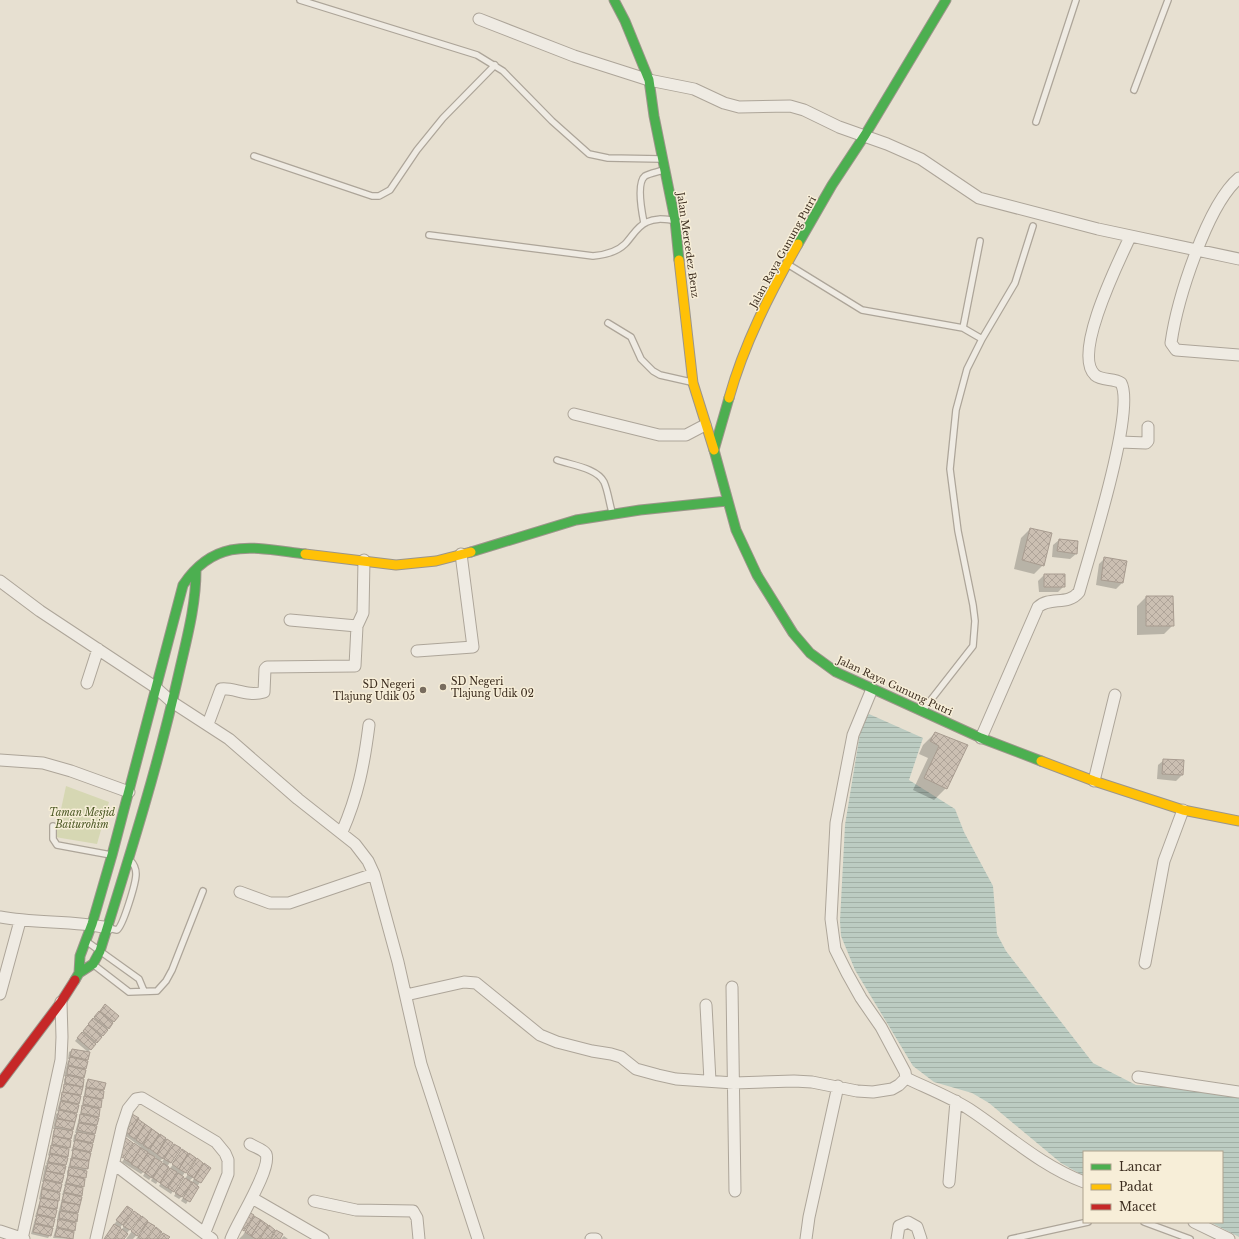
<svg xmlns="http://www.w3.org/2000/svg" width="1239" height="1239" viewBox="0 0 1239 1239" font-family="'Libre Baskerville',serif">
	<defs>
		<pattern id="water-rules" width="6" height="5" patternUnits="userSpaceOnUse"><rect width="6" height="5" fill="#bcccc2"/><path d="M0 2.5h6" fill="none" stroke="#a2b0a6"/></pattern>
		<pattern id="building-cross-hatch" width="8" height="8" patternUnits="userSpaceOnUse"><rect width="8" height="8" fill="#cbbfb2"/><path d="M0 0l8 8M0 8l8-8" fill="none" stroke="#afa499"/></pattern>
	</defs>
	<rect width="100%" height="100%" fill="#e7e0d1"/>
	<path fill="#d6d7b3" d="M66,786L109,802L97,844L55,837Z"/>
	<path fill="url(#water-rules)" d="M869,714L923,738L909,780L955,809L964,832L993,886L997,934L1006,951L1093,1063L1136,1085L1192,1088L1239,1097V1237L1210,1222H1222V1152H1084V1176L1061,1163L989,1103L972,1093L934,1082L913,1066L855,970L841,936L840,921L845,825L861,727L863,719Z"/>
	<path fill="#0003" fill-rule="evenodd" d="M1030,529L1043,565L1034,574L1014,569L1021,538Z
		M1059,540L1076,554L1070,559L1052,557L1053,545Z
		M1105,558L1126,561L1122,583L1116,589L1096,585L1099,564Z
		M1044,575L1064,586L1058,592H1039L1038,581Z
		M1146,597H1172L1173,625L1164,634L1137,635V606Z
		M935,733L967,745L946,788L934,800L913,790L928,758L919,754L923,745Z
		M1164,760L1183,761L1182,775L1176,781L1157,779L1158,765Z
		M103,1008L118,1016L88,1052L75,1041Z
		M72,1050L87,1060L85,1062V1068L81,1079L82,1086L80,1088H81L76,1105V1112L74,1114H76L73,1130L70,1132V1139L69,1141L65,1165L63,1167H65L61,1182L59,1185L54,1218L52,1220H54L50,1235L48,1238L31,1234L35,1219L37,1217H35L40,1200L39,1199L42,1184L44,1182H42L45,1166L47,1164H46L49,1156L48,1155L53,1138V1131L55,1129H53L56,1114L59,1112L57,1111L64,1086V1079L66,1077L64,1076L68,1061L70,1059H68L69,1052Z
		M88,1080L105,1083L98,1109V1116L96,1118H97L94,1134L92,1136H93L87,1162V1169L85,1171L83,1186L81,1189H82L76,1215V1221L74,1224H75L72,1239L53,1238L58,1221H57L58,1214L63,1195H62L65,1186H64L67,1177V1171L69,1168H68L73,1151H71L75,1142H73L74,1135L77,1133H75L82,1107L86,1083Z
		M132,1115L172,1143L168,1151L174,1145L179,1148L156,1184L151,1181L154,1174L149,1180L143,1176L147,1169L141,1174L122,1162L134,1145L140,1148L141,1147L120,1132ZM166,1155L162,1162L164,1163L157,1170L159,1162ZM154,1156L156,1158L149,1165Z
		M182,1150L194,1158L171,1194L159,1186Z
		M197,1160L199,1170L204,1165L200,1182L186,1204L181,1201L185,1194L179,1199L174,1196ZM196,1175L192,1182L194,1183L187,1189L189,1181Z
		M125,1209L132,1211L112,1239H104Z
		M132,1215L139,1216L123,1239H115Z
		M142,1218L154,1226L145,1239H136L142,1231L141,1230L133,1239H126Z
		M252,1220L258,1239H239L243,1235Z
		M284,1236L288,1239H281Z"/>
	<path fill="url(#building-cross-hatch)" stroke="#a89c90" d="M1030,528L1052,533L1044,566L1022,560Z
		M1059,539L1078,541L1077,554L1057,551Z
		M1104,557L1127,561L1123,583L1101,580Z
		M1044,574H1065V587H1044Z
		M1146,596H1173L1174,626H1146Z
		M935,732L968,745L947,789L924,778L939,746L930,741Z
		M1163,759L1184,760L1183,775L1162,774Z
		M105,1004L119,1016L114,1022L100,1011Z
		M99,1011L113,1023L109,1029L94,1017Z
		M93,1018L108,1030L103,1036L88,1024Z
		M88,1025L102,1037L97,1043L83,1031Z
		M82,1032L96,1044L91,1050L77,1038Z
		M72,1049L90,1052L88,1060L70,1056Z
		M70,1057L88,1061L86,1069L68,1065Z
		M68,1066L86,1070L84,1078L67,1074Z
		M66,1075L84,1079L83,1087L65,1083Z
		M88,1079L106,1083L104,1090L86,1087Z
		M64,1084L83,1087L81,1095L63,1092Z
		M86,1088L104,1091L103,1099L85,1096Z
		M62,1092L81,1096L79,1104L61,1100Z
		M84,1096L102,1100L101,1108L83,1104Z
		M61,1101L79,1105L77,1113L59,1109Z
		M82,1105L100,1109L99,1117L81,1113Z
		M59,1110L77,1114L75,1122L57,1118Z
		M80,1114L99,1118L97,1125L79,1122Z
		M132,1114L139,1118L129,1134L122,1129Z
		M57,1119L75,1122L73,1130L55,1126Z
		M138,1119L145,1124L135,1139L129,1135Z
		M79,1123L97,1126L95,1134L77,1130Z
		M145,1124L152,1129L142,1144L136,1140Z
		M55,1128L73,1131L71,1139L53,1136Z
		M152,1129L159,1134L149,1149L143,1145Z
		M77,1132L95,1135L93,1143L75,1139Z
		M160,1134L166,1138L157,1154L150,1149Z
		M53,1136L71,1140L70,1148L52,1144Z
		M126,1138L133,1143L123,1158L116,1154Z
		M167,1139L173,1143L163,1159L157,1154Z
		M75,1140L93,1144L91,1152L73,1148Z
		M134,1143L141,1148L131,1163L124,1159Z
		M174,1144L181,1148L171,1163L164,1159Z
		M51,1145L69,1149L68,1157L50,1153Z
		M141,1148L148,1152L138,1168L131,1164Z
		M73,1149L91,1153L89,1161L72,1157Z
		M182,1149L188,1153L179,1169L172,1164Z
		M148,1153L155,1157L145,1173L138,1168Z
		M189,1153L196,1158L186,1173L179,1169Z
		M50,1154L68,1158L66,1165L48,1162Z
		M71,1158L89,1161L88,1169L70,1166Z
		M155,1158L162,1162L152,1178L145,1173Z
		M197,1158L203,1163L194,1178L187,1174Z
		M48,1163L66,1166L64,1174L46,1171Z
		M163,1163L169,1167L160,1183L153,1178Z
		M204,1163L211,1168L201,1183L194,1179Z
		M69,1167L87,1171L86,1178L68,1175Z
		M170,1168L177,1172L167,1188L160,1183Z
		M46,1171L64,1175L62,1183L44,1179Z
		M178,1173L184,1177L174,1192L168,1188Z
		M68,1175L85,1179L84,1187L66,1183Z
		M185,1178L192,1182L182,1197L175,1193Z
		M44,1180L62,1184L60,1192L42,1188Z
		M193,1182L199,1187L190,1202L183,1198Z
		M66,1184L83,1188L82,1196L64,1192Z
		M42,1189L60,1193L59,1201L41,1197Z
		M64,1193L82,1197L80,1205L62,1201Z
		M41,1198L58,1201L57,1209L39,1206Z
		M62,1202L80,1205L78,1213L61,1210Z
		M39,1206L57,1210L55,1218L37,1214Z
		M127,1206L133,1210L123,1225L116,1220Z
		M60,1211L78,1214L77,1222L59,1218Z
		M134,1211L141,1216L130,1230L123,1226Z
		M247,1211L254,1215L244,1231L237,1226Z
		M37,1215L55,1219L53,1227L35,1223Z
		M142,1216L148,1221L137,1236L131,1231Z
		M254,1216L261,1220L251,1236L245,1232Z
		M58,1219L76,1223L75,1231L57,1227Z
		M261,1220L268,1225L259,1239H256L251,1236Z
		M148,1222L155,1226L146,1239H141L138,1237Z
		M35,1224L53,1228L51,1236L33,1232Z
		M114,1224L121,1228L114,1239H104Z
		M269,1225L275,1230L270,1239H260Z
		M156,1227L162,1232L157,1239H147Z
		M57,1228L74,1232L73,1239L55,1236Z
		M122,1229L128,1234L124,1239H115Z
		M276,1230L283,1234L280,1239H271Z
		M163,1233L170,1237L168,1239H158Z"/>
	<g fill="none" stroke-linecap="round" stroke-linejoin="round">
		<defs>
			<path id="lane" d="M300,0L477,55L503,71L552,121L589,154L608,158L661,159
				M1134,90L1168,0
				M1036,122L1076,0
				M254,156L372,196H379L390,190L417,150L443,118L495,65
				M644,223C642,213 636,183 645,176C650,173 658,172 663,170
				M429,235L593,256C604,255 616,253 625,244C632,237 637,226 647,222C655,218 663,219 672,220
				M789,265L862,310L963,328L982,339L967,369L956,410L950,469L958,531L973,605L975,621L973,646L923,710
				M608,323L631,337L641,359L653,371L660,375L691,382
				M963,328L980,241
				M982,339L1015,283L1033,226
				M557,460C571,465 597,468 604,482C608,491 609,502 612,512
				M53,826V839L57,845L111,855
				M108,928L117,930C123,926 136,883 136,874C136,868 134,864 130,860
				M86,941L139,979L144,991
				M94,965L129,992L157,991L166,981L172,970L203,891
				M1144,1222L1190,1239
				M1011,1239L1088,1222"/>
			<path id="street" d="M479,19L574,56L649,80L694,89L724,103L739,107L790,106L804,110L839,127L887,144L921,159L979,198L1098,229L1239,259
				M1239,178C1207,205 1177,300 1171,343L1176,350L1239,355
				M574,414L659,435H686L705,425
				M1120,442L1146,443L1148,441V427
				M0,581L40,611L155,687L172,702L229,739L298,799L355,844L368,861L374,874L398,962L421,1064L478,1239
				M290,620L357,626
				M417,651L473,647L461,554
				M87,683L98,649
				M208,724L221,689C233,687 247,697 264,692L265,669L267,667L355,666L357,626L363,613L364,560
				M981,738L1038,607C1050,596 1068,606 1079,592C1089,556 1136,410 1121,383C1114,378 1102,381 1095,375C1072,354 1119,261 1130,237
				M0,760L43,763L71,771L129,792
				M1094,781L1115,695
				M342,832C358,795 364,765 369,725
				M240,892L270,903H289L374,874
				M0,917C36,924 73,920 108,928
				M1145,963L1164,861L1183,810
				M732,987L735,1191
				M0,994L20,921
				M406,995L464,982L476,983L540,1035L557,1042L592,1051L611,1054L621,1057L636,1069L658,1075L676,1079L734,1083L794,1081L812,1082L857,1091L873,1092L892,1089L899,1085L906,1078L905,1072L881,1027L861,998L847,973L835,949L831,919L836,823L853,735L872,689
				M706,1005L710,1081
				M1138,1077L1239,1092
				M906,1078C927,1088 950,1097 969,1109C1007,1134 1041,1166 1084,1182
				M114,1164L212,1239
				M949,1182L956,1101
				M252,1198L323,1239
				M314,1201L356,1210L413,1211L417,1218L419,1239
				M1194,1222L1229,1239
				M0,1231L24,1239
				M22,1239L61,1060L62,1037L61,1002
				M96,1239L122,1127L128,1109L136,1099L142,1098L216,1142L225,1153L228,1160V1174L205,1232
				M231,1239C237,1222 272,1169 266,1154C263,1149 254,1147 250,1144
				M591,1239H596
				M806,1239L809,1217L838,1086
				M897,1239L899,1226L908,1222L917,1227L921,1239"/>
			<path id="fast" d="M614,0L625,21L649,80L654,116L675,220L679,260
				M798,244L832,185L865,135L946,0
				M729,398L714,450L736,530L757,575L793,633L810,653L836,672L981,738L1041,761
				M471,552L576,520L640,510L727,501
				M79,973L93,964L100,951C128,861 157,770 178,677C186,641 196,607 196,570
				M75,980L79,973L80,956L92,924L112,855L183,585C216,536 255,548 305,554"/>
			<path id="slow" d="M679,260L693,383L714,450
				M729,398C744,344 770,293 798,244
				M305,554L396,565L436,561L471,552
				M1041,761L1094,781L1183,810L1239,821"/>
			<path id="jam" d="M0,1083L61,1002L75,980"/>
		</defs>
		<use href="#lane" stroke="#ada599" stroke-width="8"/>
		<use href="#street" stroke="#ada599" stroke-width="13"/>
		<use href="#fast" stroke="#9c958a" stroke-width="11"/>
		<use href="#slow" stroke="#9c958a" stroke-width="11"/>
		<use href="#jam" stroke="#9c958a" stroke-width="11"/>
		<use href="#lane" stroke="#efebe3" stroke-width="5.5"/>
		<use href="#street" stroke="#efebe3" stroke-width="11"/>
		<use href="#fast" stroke="#4caf50" stroke-width="9"/>
		<use href="#slow" stroke="#ffc107" stroke-width="9"/>
		<use href="#jam" stroke="#c62828" stroke-width="9"/>
	</g>
	<g fill="#786c5e" stroke="#f7eed8" stroke-width="1.5">
		<circle cx="443" cy="687" r="4"/>
		<circle cx="423" cy="690" r="4"/>
	</g>
	<g text-anchor="middle" dominant-baseline="central" stroke-width="3" stroke-linejoin="round" paint-order="stroke">
		<g font-size="10" fill="#3d2e20" stroke="#f7eed8">
			<text transform="translate(688 245) rotate(82)">Jalan Mercedez Benz</text>
			<text transform="translate(783 252) rotate(-61)">Jalan Raya Gunung Putri</text>
			<text transform="translate(895 686) rotate(25)">Jalan Raya Gunung Putri</text>
		</g>
		<g font-size="10" fill="#3d2e20" stroke="#f7eed8" text-anchor="start">
			<text x="451" y="681">SD Negeri<tspan x="451" dy="12">Tlajung Udik 02</tspan></text>
			<text x="415" y="684" text-anchor="end">SD Negeri<tspan x="415" dy="12">Tlajung Udik 05</tspan></text>
		</g>
		<g font-size="10" font-style="italic" fill="#4d5a26" stroke="#f7eed8">
			<text x="82" y="812">Taman Mesjid<tspan x="82" dy="12">Baiturohim</tspan></text>
		</g>
	</g>
	<rect x="1083" y="1151" width="140" height="72" fill="#f7eed8" stroke="#ada18e"/>
	<rect x="1091" y="1164" width="20" height="6" fill="#4caf50" stroke="#ada18e"/>
	<text x="1119" y="1171" font-size="12" fill="#3d2e20">Lancar</text>
	<rect x="1091" y="1184" width="20" height="6" fill="#ffc107" stroke="#ada18e"/>
	<text x="1119" y="1191" font-size="12" fill="#3d2e20">Padat</text>
	<rect x="1091" y="1204" width="20" height="6" fill="#c62828" stroke="#ada18e"/>
	<text x="1119" y="1211" font-size="12" fill="#3d2e20">Macet</text>
</svg>
